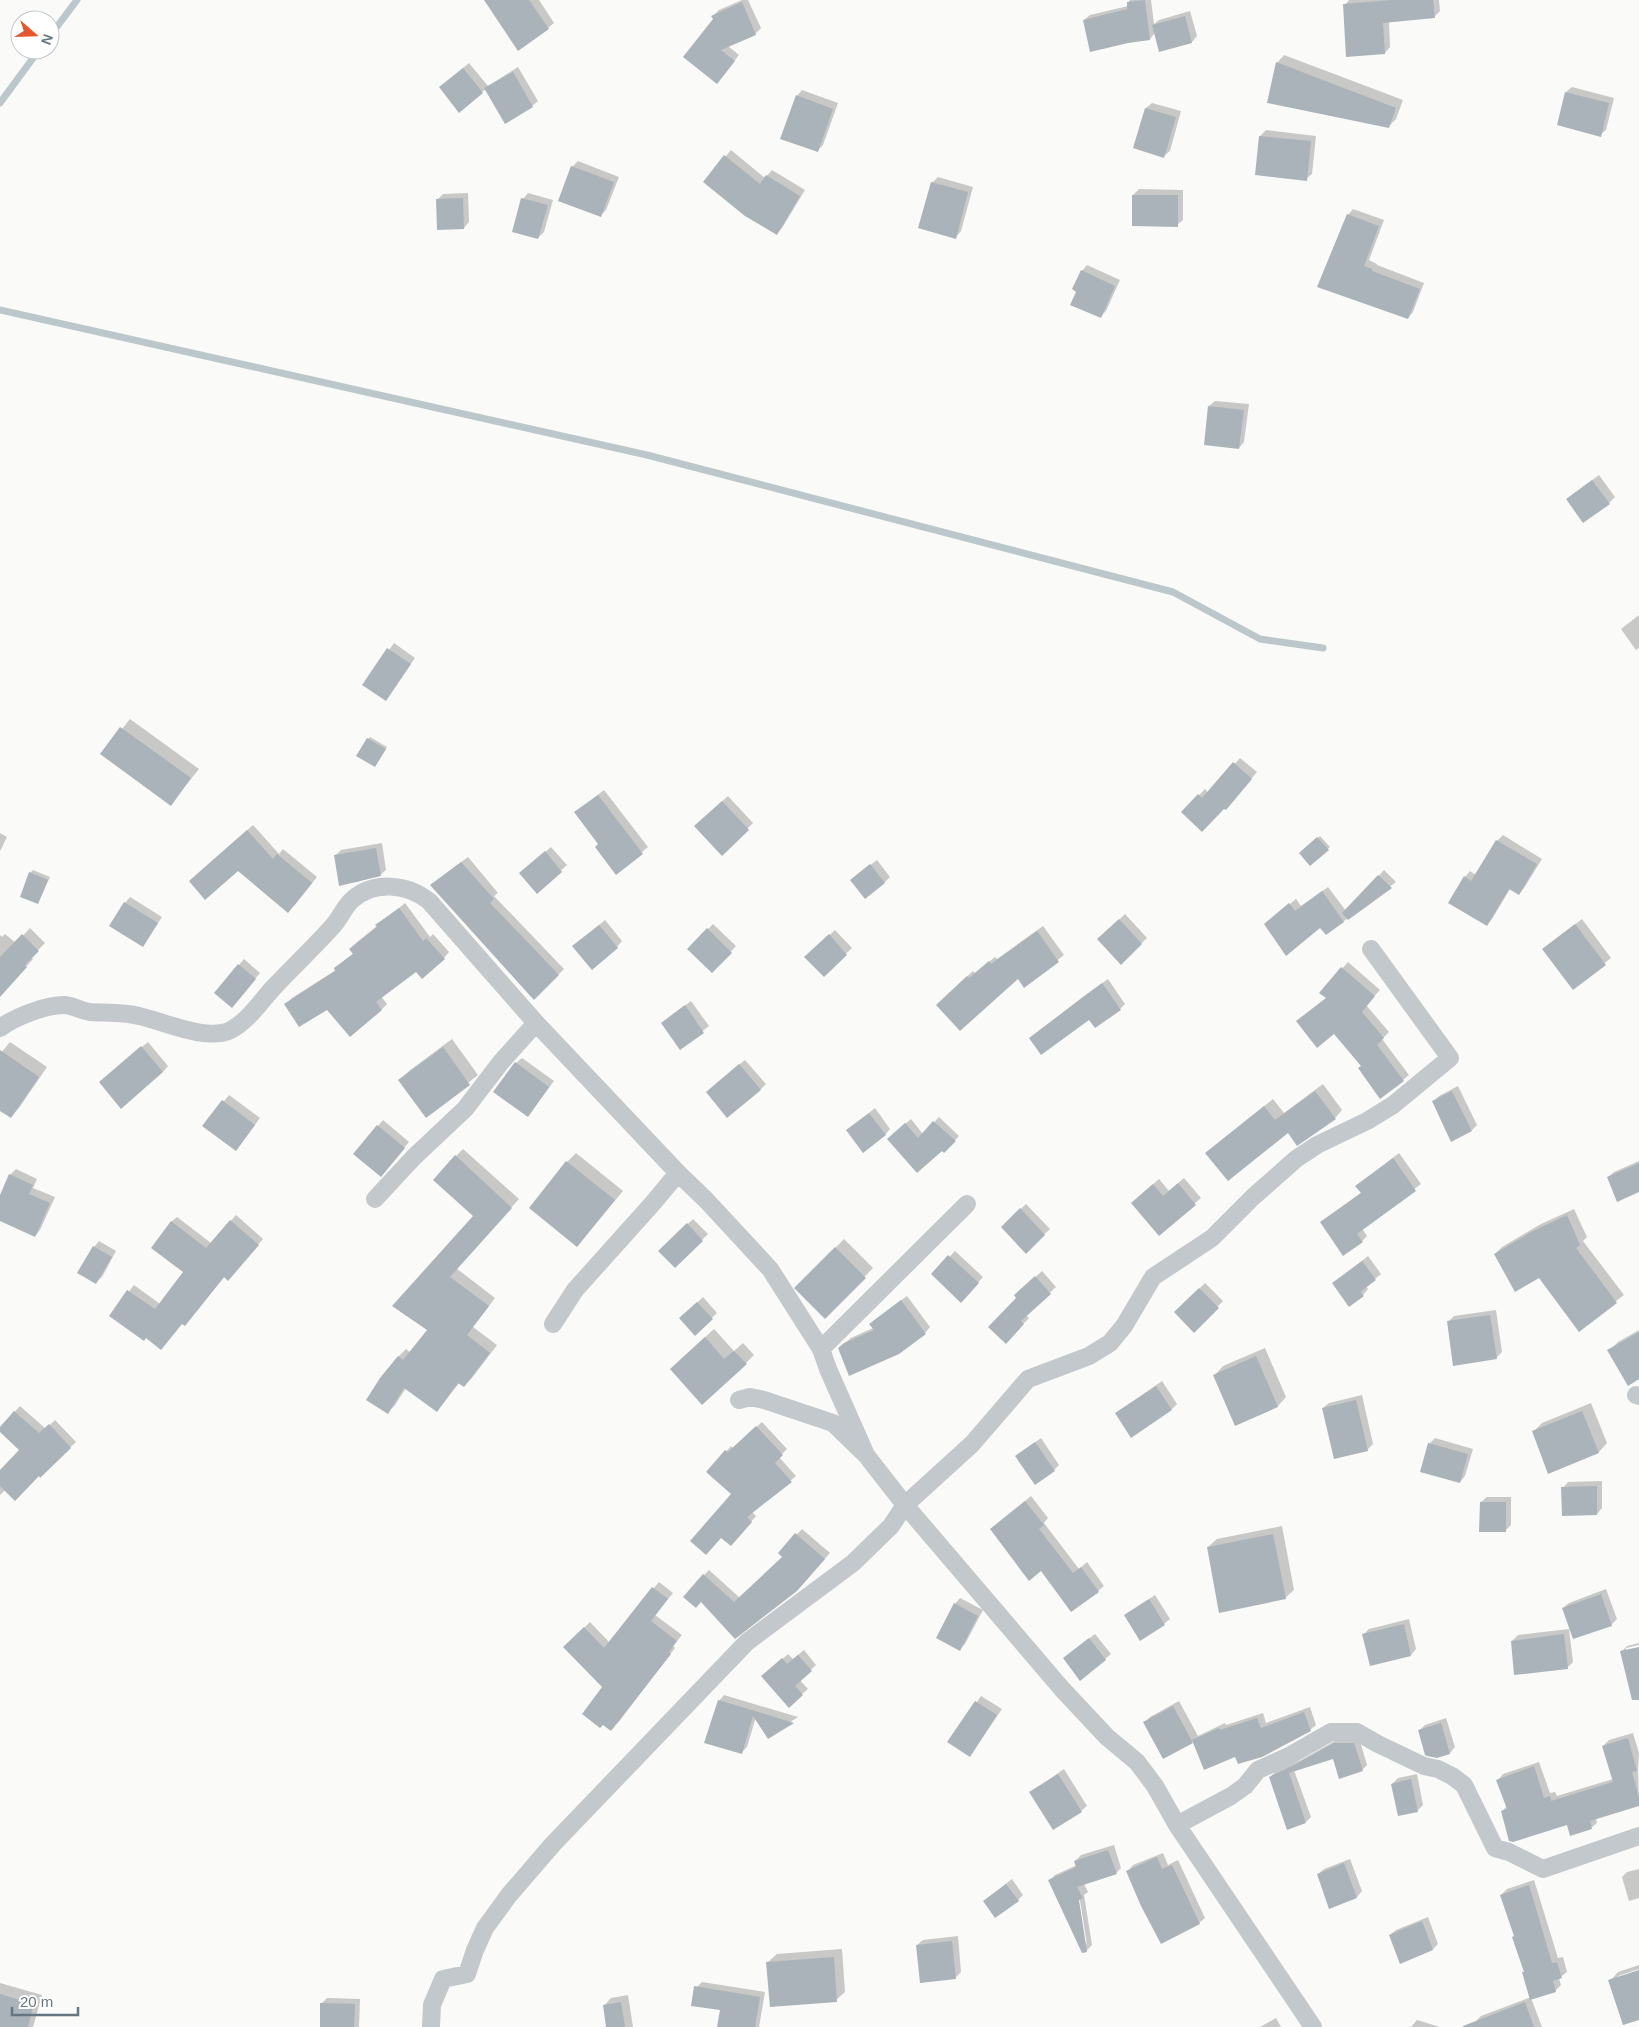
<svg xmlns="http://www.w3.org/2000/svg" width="1639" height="2027" viewBox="0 0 1639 2027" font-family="Arial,sans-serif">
	<rect width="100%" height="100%" fill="#fafaf8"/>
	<path fill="#0003" fill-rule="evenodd" d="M493,0H539L554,23L548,28Z
		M742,0H748L761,28L755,34L728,46L739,55L722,77L713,16L719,10Z
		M1130,0H1151L1154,24L1159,20L1190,11L1197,36L1192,42L1160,51L1155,33L1150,39L1084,20L1090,15L1128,6V3Z
		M1349,0H1439L1440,11L1434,17L1389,21L1390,47L1385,53L1345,5Z
		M1284,55L1403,100L1396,119L1388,127L1277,63Z
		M469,63L488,86L518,67L538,101L532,106L486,89L482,92L446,82Z
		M1572,87L1614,98L1606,130L1600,135L1566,92Z
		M802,90L838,103L823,145L817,151L797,96Z
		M1152,103L1181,111L1170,151L1164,156L1135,147L1146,108Z
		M1266,130L1316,136L1312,174L1306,179L1256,174L1260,136Z
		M731,150L765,178L772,170L805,190L782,228L777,233L704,182Z
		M578,161L619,177L606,210L601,215L572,167Z
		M938,177L973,187L961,231L956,237L932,183Z
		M1139,189L1183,190V220L1177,225L1133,195Z
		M468,193L469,222L464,228L437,200L443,194Z
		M528,193L553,200L544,232L538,238L523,199Z
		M1353,209L1384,220L1369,260L1377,264V265L1424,283L1413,312L1408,318L1319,287L1348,215Z
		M1087,265L1120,280L1106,311L1100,317L1078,291L1082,271Z
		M1215,401L1249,404L1244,442L1239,448L1209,406Z
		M1599,475L1615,497L1609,503L1574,494Z
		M1639,615V648L1636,650L1621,629Z
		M394,643L415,658L386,699L364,685Z
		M130,719L199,769L171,804L102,754Z
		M370,737L387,747L375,766L368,739Z
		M1240,758L1257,772L1231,803L1183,812L1205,789L1208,793Z
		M604,790L648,847L617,873L599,844L576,812Z
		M728,796L753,823L722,854L696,826Z
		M253,825L279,854L283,849L317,877L294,906L238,870L196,875Z
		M0,833L7,837L0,851Z
		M1503,835L1542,859L1524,888L1519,894L1510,889L1492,919L1487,925L1465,877L1470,871L1476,875L1497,841Z
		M1320,836L1330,847L1310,864L1300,853Z
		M382,843L386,870L380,875L357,882L340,884L336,855L341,850Z
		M551,847L567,865L537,892L527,868Z
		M468,857L498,893L494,896L564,969L534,999L431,885Z
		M877,860L890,877L884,883L858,875Z
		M33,870L50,877L38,903L30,873Z
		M1384,870L1396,882L1340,924L1321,926L1271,919L1296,899L1301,906L1328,887L1346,911Z
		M130,897L162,917L143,946L125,903Z
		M405,903L430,937L433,934L449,952L444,958L416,970L381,996L387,1004L381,1010L327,1008L286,1004L292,998L336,970L341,963L354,953L351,949L356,943Z
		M1125,914L1147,938L1121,963L1099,939Z
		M1582,919L1611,958L1573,988L1550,944Z
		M605,920L622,941L617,947L580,941Z
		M713,924L736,946L712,972L689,949Z
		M1043,926L1064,955L1025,986L1018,977L943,999L973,971L975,973L995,957L997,959Z
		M30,928L45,943L31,957L33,959L0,996V935L2,937L5,934L16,943Z
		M835,930L852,948L824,975L806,957Z
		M244,959L260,973L237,1001L239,965Z
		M1348,962L1380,990L1366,1005L1389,1032L1382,1039L1409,1075L1403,1080L1363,1065L1334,1032L1327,998L1321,993Z
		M1108,979L1125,1004L1120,1009L1030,1038L1084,996Z
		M691,1001L709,1026L680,1049L662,1023Z
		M452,1039L478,1075L426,1116L400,1080L409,1071Z
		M10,1042L47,1067L19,1108L11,1117L0,1109V1054Z
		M148,1042L168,1066L163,1072L106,1077Z
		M522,1058L554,1081L528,1116L516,1063Z
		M745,1060L766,1084L760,1090L713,1086Z
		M1323,1084L1342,1110L1335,1118L1207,1153L1273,1099L1284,1113Z
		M1458,1086L1477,1125L1472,1130L1433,1102L1439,1096Z
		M229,1095L260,1118L236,1150L204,1126Z
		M875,1108L890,1129L885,1135L848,1130Z
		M939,1117L959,1136L944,1152L893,1134L911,1119L923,1134Z
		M383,1120L409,1142L386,1170L378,1126Z
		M463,1149L519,1199L456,1268L495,1298L473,1327L497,1345L472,1378L464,1386L460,1382L437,1411L406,1388L395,1405L388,1412L398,1357L406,1349L411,1353L429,1329L474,1216L456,1156Z
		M576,1153L623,1191L577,1246L567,1162Z
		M1399,1153L1421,1184L1362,1228L1367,1236L1362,1241L1321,1223L1362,1192L1357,1186Z
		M1639,1161V1191L1608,1177L1614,1172Z
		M16,1169L37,1179L33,1188L55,1197L40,1230L35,1236L0,1220V1199L10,1175Z
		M1184,1178L1201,1198L1159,1234L1138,1197L1159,1179L1169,1191Z
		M1026,1204L1050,1229L1026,1252L1002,1227Z
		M1574,1209L1587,1237L1583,1241L1624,1295L1579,1330L1540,1277L1495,1254L1502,1247L1541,1224Z
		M236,1215L263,1239L233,1274L225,1276L190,1319L147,1336L110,1316L134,1285L160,1304L185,1272L171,1222L177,1217L211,1243Z
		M693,1219L708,1234L675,1267L660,1251Z
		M844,1239L873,1268L828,1314L796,1288Z
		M99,1241L116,1251L102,1277L96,1282L94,1247Z
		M955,1251L983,1277L967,1295L933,1274Z
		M1368,1256L1381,1274L1366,1286L1368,1289L1363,1295L1340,1278Z
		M1042,1271L1056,1287L1026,1315L1029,1318L1006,1342L1021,1290Z
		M1205,1283L1223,1301L1194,1331L1176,1312Z
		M907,1296L930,1327L925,1333L839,1348L851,1338L873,1328L876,1319Z
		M703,1297L717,1313L695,1334L681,1318Z
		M1496,1310L1502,1352L1496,1358L1448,1322L1454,1316Z
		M714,1329L734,1351L743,1343L754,1355L746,1363L680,1360Z
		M1639,1330V1378L1609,1351L1618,1342Z
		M1265,1348L1286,1397L1278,1406L1236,1424L1215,1375L1223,1366Z
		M1162,1381L1177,1404L1171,1410L1116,1413Z
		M1362,1395L1373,1444L1367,1450L1323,1408L1329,1403Z
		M1591,1403L1607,1443L1599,1452L1533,1432L1542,1423Z
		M20,1406L46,1429L55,1420L76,1442L40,1476L39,1475L6,1489L0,1495V1472L21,1450L0,1431V1428Z
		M762,1422L787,1449L779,1457L796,1476L752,1512L756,1516L735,1540L721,1536L733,1494L708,1472L731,1446L733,1448Z
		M1041,1438L1059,1465L1054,1470L1016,1456Z
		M1435,1438L1473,1449L1465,1476L1460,1482L1429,1444Z
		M1602,1481V1508L1597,1514L1563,1488L1568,1482Z
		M1031,1496L1048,1518L1044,1523L1079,1569L1087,1562L1104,1586L1098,1591L1041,1569L991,1529Z
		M1487,1497H1511V1525L1506,1530L1481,1502Z
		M1282,1526L1294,1590L1285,1598L1208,1547L1217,1539Z
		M802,1529L830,1553L802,1585L735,1637L704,1575L709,1570L740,1598L784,1557L780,1553Z
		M659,1582L673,1593L655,1615L682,1635L673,1646L675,1648L617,1724L604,1687L565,1647L590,1622L609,1642Z
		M1606,1589L1617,1619L1611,1625L1563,1608L1569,1603Z
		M1155,1595L1170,1619L1164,1624L1125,1615Z
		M960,1598L983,1610L965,1644L960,1649L955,1604Z
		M1409,1619L1416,1649L1411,1655L1364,1634L1369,1629Z
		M1569,1629L1573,1662L1567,1668L1512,1641L1518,1635Z
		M1095,1634L1111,1654L1105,1659L1070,1653Z
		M1639,1643V1645L1626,1648V1651L1639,1648V1690L1622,1651L1627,1646Z
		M804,1650L816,1665L800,1680L808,1689L802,1694L769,1671L788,1654L793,1659Z
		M724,1695L798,1717L768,1737L756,1717L747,1747L742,1752L719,1701Z
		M981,1696L1002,1709L970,1756L949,1742Z
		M1179,1701L1198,1736L1225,1723L1226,1725L1263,1713L1266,1723L1310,1707L1316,1725L1310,1730L1236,1755L1193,1741L1164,1758L1145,1722L1150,1717Z
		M1446,1718L1455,1747L1450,1753L1437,1757L1419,1731L1425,1725Z
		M1633,1733L1639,1753L1638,1769L1639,1805L1596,1818L1597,1823L1591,1828L1502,1811L1507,1806L1498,1780L1503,1774L1539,1762L1550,1793L1555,1792L1557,1796L1613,1779L1603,1746L1609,1740Z
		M1340,1738H1359L1367,1765L1362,1770L1334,1758L1294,1770L1311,1817L1306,1822L1270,1777L1275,1772L1301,1760Z
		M1064,1769L1087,1806L1081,1811L1031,1792Z
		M1417,1774L1423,1805L1418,1810L1399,1815L1392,1784L1398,1778Z
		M1114,1845L1121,1868L1116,1873L1084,1884L1088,1892L1084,1895L1092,1945L1086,1951L1050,1880L1055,1875L1077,1865L1075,1861L1081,1855ZM1077,1894H1079L1087,1945L1084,1939Z
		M1163,1853L1168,1865L1178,1860L1205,1918L1199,1923L1128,1871L1133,1865Z
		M1350,1859L1362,1891L1357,1897L1330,1907L1318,1874L1324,1869Z
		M1639,1869V1898L1629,1901L1622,1877L1627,1872Z
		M1012,1879L1023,1895L1018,1900L984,1901Z
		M1534,1880L1558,1958L1563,1957L1567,1972L1559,1978L1561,1985L1555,1991L1531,1998L1542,2027H1477L1475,2022L1481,2016L1531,1997L1515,1936L1501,1895L1507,1889Z
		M1428,1917L1438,1944L1433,1949L1401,1962L1390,1935L1396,1930Z
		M958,1936L961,1972L955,1978L917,1945L923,1940Z
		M842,1949L845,1992L836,2000L768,1962L777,1954Z
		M1639,1965V1969L1618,1976V1978L1639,1971V2019L1610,1981L1618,1972Z
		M702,1982L765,1992L759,2027H718L721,2009L697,1987Z
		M0,1983L42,1995L33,2027H0Z
		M628,1995L633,2027H607L604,2006L611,1998Z
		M327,1998L360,1999L359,2027H321V2004Z
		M1276,2018L1281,2027H1260Z
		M1417,2020L1440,2027H1411Z"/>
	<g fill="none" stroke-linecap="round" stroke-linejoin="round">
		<path stroke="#bbc7cb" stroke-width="7" d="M50,36L77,0
			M0,103L39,50
			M0,310L647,455L1173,592L1260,639L1323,648"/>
	</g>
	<path fill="#aab3b9" d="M484,0H529L549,29L518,51Z
		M1145,0L1150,40L1128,43L1090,52L1083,20L1127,9V2Z
		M1391,0H1433L1435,18L1383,23L1385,54L1346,57L1343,4Z
		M742,2L756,35L721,50L735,61L717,84L683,57L713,19L711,16Z
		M1185,16L1192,43L1159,52L1152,25Z
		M1276,62L1396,108L1389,128L1267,103Z
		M463,68L483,93L459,113L439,87Z
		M513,72L533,107L505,124L484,88Z
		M1565,92L1609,103L1601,137L1557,125Z
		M796,95L833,109L818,152L780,139Z
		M1145,108L1176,117L1164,158L1133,148Z
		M1259,136L1311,141L1307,181L1255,175Z
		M724,155L760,184L766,175L800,196L777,235L745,216L703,182Z
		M571,166L614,182L601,217L558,201Z
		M931,182L968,192L956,239L918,228Z
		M1132,195H1178V227L1132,226Z
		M463,198L464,229L437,230L436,199Z
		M521,198L548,205L538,239L512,232Z
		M1347,214L1379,226L1364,266L1372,269V271L1420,289L1408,319L1317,287Z
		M1081,270L1115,286L1101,318L1070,305L1076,292L1072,289Z
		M1208,406L1244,410L1239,449L1204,445Z
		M1592,480L1610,504L1583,523L1566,499Z
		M387,648L411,664L386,701L362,685Z
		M120,727L191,778L171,806L100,754Z
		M367,738L386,749L375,767L356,756Z
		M1233,762L1252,779L1226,810L1224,809L1202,832L1181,812L1198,794L1202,798Z
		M598,795L643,854L616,875L595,847L598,844L574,812Z
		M722,801L749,830L722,856L694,826Z
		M247,830L273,859L277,854L312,883L288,913L238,871L205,900L189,881Z
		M1317,837L1329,850L1310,866L1299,853Z
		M1496,840L1537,864L1519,895L1509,889L1487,926L1448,903L1464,876L1471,881Z
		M376,848L381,876L339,886L334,855Z
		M545,851L562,872L537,894L519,873Z
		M461,862L494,899L490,903L559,975L534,1000L430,885Z
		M870,864L885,883L865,899L850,880Z
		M29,872L48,880L38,904L20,897Z
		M1378,875L1392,888L1348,920L1342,913Z
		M1322,891L1344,922L1326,935L1320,928L1286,956L1264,924L1289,903L1295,911Z
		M124,902L158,923L143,947L109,926Z
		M399,908L423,941L426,938L445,959L422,979L416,972L376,1002L382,1010L350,1037L327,1010L299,1027L284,1004L335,971L334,968L353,954L349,949L377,927L375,925Z
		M1119,919L1142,944L1121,965L1097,939Z
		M1575,924L1606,965L1573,990L1542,949Z
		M599,925L618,948L592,970L572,946Z
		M707,928L732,953L712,973L687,949Z
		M1037,931L1059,962L1024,988L1018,979L960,1031L936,1005L967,976L969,978L989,961L991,964Z
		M22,934L39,951L25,965L27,967L0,997V957Z
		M829,934L847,955L824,977L804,957Z
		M238,964L256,979L232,1008L214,993Z
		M1341,967L1375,996L1362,1012L1384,1038L1377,1045L1404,1081L1380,1099L1358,1068L1361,1066L1334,1034L1317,1048L1296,1021L1326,998L1319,993Z
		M1102,983L1121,1010L1095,1028L1089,1020L1041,1055L1029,1038Z
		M685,1005L704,1033L680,1050L661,1023Z
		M141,1046L163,1072L121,1109L99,1082Z
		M443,1047L470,1085L426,1118L398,1080Z
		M0,1050L39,1077L11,1118L0,1111Z
		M515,1062L549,1087L528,1117L493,1092Z
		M739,1064L761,1090L727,1118L706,1092Z
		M1315,1091L1336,1119L1297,1146L1288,1133L1228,1181L1205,1153L1264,1106L1275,1120Z
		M1452,1091L1472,1131L1451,1142L1432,1101Z
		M222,1100L255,1125L236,1151L202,1126Z
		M869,1113L886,1135L863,1153L846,1130Z
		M933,1121L956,1141L944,1153L942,1151L917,1173L887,1139L905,1123L918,1138Z
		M377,1125L405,1148L381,1177L353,1154Z
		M455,1155L512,1208L450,1277L489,1306L467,1335L490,1353L464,1387L458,1383L437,1412L404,1388L388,1414L366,1400L380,1378L398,1356L403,1360L427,1330L392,1306L473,1216L433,1180Z
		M1393,1158L1416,1191L1357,1234L1363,1242L1343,1256L1320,1222L1361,1193L1355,1186Z
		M566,1161L615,1200L577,1247L529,1208Z
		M1639,1163V1192L1617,1202L1607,1177Z
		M9,1174L33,1185L29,1194L50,1203L35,1237L0,1221V1195Z
		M1178,1183L1196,1205L1159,1236L1131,1203L1153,1184L1163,1196Z
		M1020,1208L1045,1235L1026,1254L1001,1227Z
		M1567,1215L1580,1245L1576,1248L1617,1303L1579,1332L1539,1278L1515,1292L1494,1254L1533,1231Z
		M230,1220L259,1245L228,1281L224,1277L185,1326L182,1324L161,1350L146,1338L144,1341L109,1316L127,1290L155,1309L183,1272L151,1248L171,1221L206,1248Z
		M687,1223L703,1241L675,1268L658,1251Z
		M93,1246L112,1257L96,1284L77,1273Z
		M835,1247L866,1278L825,1319L794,1288Z
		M948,1255L979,1283L961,1303L931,1274Z
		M1362,1261L1376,1280L1360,1292L1364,1296L1349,1307L1332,1283Z
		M1035,1276L1051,1294L1021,1321L1024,1324L1006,1344L988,1327L1016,1298L1014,1295Z
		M1199,1288L1219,1308L1194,1333L1174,1312Z
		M901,1300L926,1334L899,1354L849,1376L838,1348L844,1343L874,1330L869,1324Z
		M697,1302L713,1319L695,1336L679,1318Z
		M1490,1315L1497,1359L1453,1366L1447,1321Z
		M1639,1332V1379L1628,1386L1607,1350Z
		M705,1337L724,1359L734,1351L747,1364L702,1405L670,1369Z
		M1256,1356L1278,1407L1235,1426L1213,1375Z
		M1156,1386L1172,1410L1131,1438L1115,1413Z
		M1356,1400L1368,1451L1334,1459L1322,1408Z
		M14,1411L39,1433L49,1424L71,1448L40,1478L39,1476L15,1501L0,1486V1470L19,1450L0,1432V1427Z
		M1582,1411L1599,1453L1548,1474L1532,1431Z
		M756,1426L783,1455L775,1463L792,1482L747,1517L752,1522L731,1546L721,1538L706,1555L690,1541L731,1494L706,1472L725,1450L728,1452Z
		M1035,1442L1055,1471L1035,1485L1015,1456Z
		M1428,1443L1468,1454L1460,1483L1420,1472Z
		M1597,1486V1515L1562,1516L1561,1487Z
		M1025,1501L1044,1525L1039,1529L1073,1573L1081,1567L1099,1592L1071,1612L1041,1571L1029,1581L990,1529Z
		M1480,1502H1506V1532H1479Z
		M795,1533L825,1559L797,1591L735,1639L701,1602L696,1608L683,1597L703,1574L734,1602L782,1557L778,1553Z
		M1273,1534L1286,1599L1219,1613L1207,1547Z
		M652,1587L668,1599L651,1621L677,1641L669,1652L671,1654L611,1731L603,1725L600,1728L582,1714L602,1687L563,1647L584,1627L604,1648Z
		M1601,1594L1612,1626L1573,1639L1562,1608Z
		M1149,1599L1165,1625L1140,1641L1124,1615Z
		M954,1603L978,1616L960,1651L936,1638Z
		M1404,1624L1411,1656L1370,1666L1362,1634Z
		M1564,1634L1568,1669L1514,1675L1511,1641Z
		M1089,1638L1106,1660L1080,1681L1063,1658Z
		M1639,1647V1700H1632L1620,1651Z
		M798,1655L812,1671L795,1686L803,1695L789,1708L761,1676L782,1658L787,1664Z
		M718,1700L755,1711L794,1723L768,1739L753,1716L742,1754L704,1743Z
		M975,1701L997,1715L970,1757L947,1742Z
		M1173,1706L1193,1743L1163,1759L1143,1722Z
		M1304,1712L1311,1731L1262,1757L1238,1764L1235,1757L1204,1770L1192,1740L1219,1728L1220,1730L1257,1718L1261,1728Z
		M1441,1723L1450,1754L1437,1758L1427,1756L1425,1755L1418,1730Z
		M1628,1738L1637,1771L1632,1772L1639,1797V1806L1590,1821L1592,1829L1570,1836L1567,1825L1513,1842L1509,1841L1501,1811L1507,1809L1496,1780L1534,1766L1544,1798L1550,1796L1551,1801L1613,1782L1602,1746Z
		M1334,1743H1354L1363,1771L1339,1779L1333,1759L1289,1773L1306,1823L1287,1830L1269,1777L1294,1765Z
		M1058,1774L1082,1812L1053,1830L1029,1792Z
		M1411,1779L1418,1812L1398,1816L1391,1784Z
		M1108,1850L1117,1874L1077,1887L1083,1898L1079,1900L1087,1952L1082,1953L1048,1880L1076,1867L1074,1861Z
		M1157,1857L1162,1869L1172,1865L1200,1924L1161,1944L1141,1906L1126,1871Z
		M1344,1863L1357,1898L1329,1909L1317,1874Z
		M1006,1884L1019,1901L995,1918L983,1901Z
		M1529,1885L1552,1963L1557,1962L1562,1978L1553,1981L1556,1992L1530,2000L1522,1972H1524L1512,1937L1514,1936L1500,1895Z
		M1422,1921L1433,1950L1400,1964L1389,1935Z
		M952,1941L956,1979L920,1983L916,1945Z
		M834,1957L837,2002L770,2007L766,1962Z
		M1639,1970V2020L1623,2025L1608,1980Z
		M694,1986L760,1997L755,2027H717L720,2010L691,2006Z
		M0,1994L34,2004L28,2027H0Z
		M621,2002L625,2027H606L603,2005Z
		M1525,2002L1534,2027H1463V2026Z
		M320,2003L355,2004L354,2027H320Z"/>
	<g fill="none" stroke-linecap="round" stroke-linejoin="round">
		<path stroke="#c3c8cc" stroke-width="18" d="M0,1028C15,1017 45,1005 64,1005C72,1005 81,1011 90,1012C106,1013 123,1012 139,1016C163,1021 206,1042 231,1030C249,1020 260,1002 274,987C293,967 313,948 332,927C340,919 344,907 352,900C374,880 407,884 429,901L536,1023L678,1173L706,1200L770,1269L821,1349L828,1369L866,1455
			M375,1199L414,1157L465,1109L501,1062L536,1023
			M553,1324L575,1290L653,1203L678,1173
			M821,1349L967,1204
			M1636,1395L1639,1396
			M739,1400L750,1397L764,1400L833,1423L866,1455L905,1505L1062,1689L1107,1737L1137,1762L1155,1786L1177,1825L1313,2027
			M1177,1825L1231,1796L1245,1786L1258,1770L1289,1756L1331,1732H1357L1378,1744L1424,1766L1438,1769L1452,1776L1464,1785L1495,1848L1509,1852L1543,1869L1639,1836
			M431,2027L432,2005L443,1979L467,1974L475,1950L485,1928L509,1895L553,1844L747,1642L853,1563L891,1526L905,1505L972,1444L1028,1379L1089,1356L1110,1343L1124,1326L1153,1277L1212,1238L1253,1197L1296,1159L1317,1145L1367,1121L1393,1105L1450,1058L1371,949"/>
	</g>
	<g transform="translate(35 35) rotate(110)"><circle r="24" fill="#ffffff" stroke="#c1c8cd"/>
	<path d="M0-4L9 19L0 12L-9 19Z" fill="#e4572e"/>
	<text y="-8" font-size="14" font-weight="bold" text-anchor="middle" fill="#657683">N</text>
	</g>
	<path d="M12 2007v8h66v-8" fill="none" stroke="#657683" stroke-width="2.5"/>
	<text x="20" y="2007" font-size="15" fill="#657683" stroke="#ffffff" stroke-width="4" paint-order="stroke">20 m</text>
</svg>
